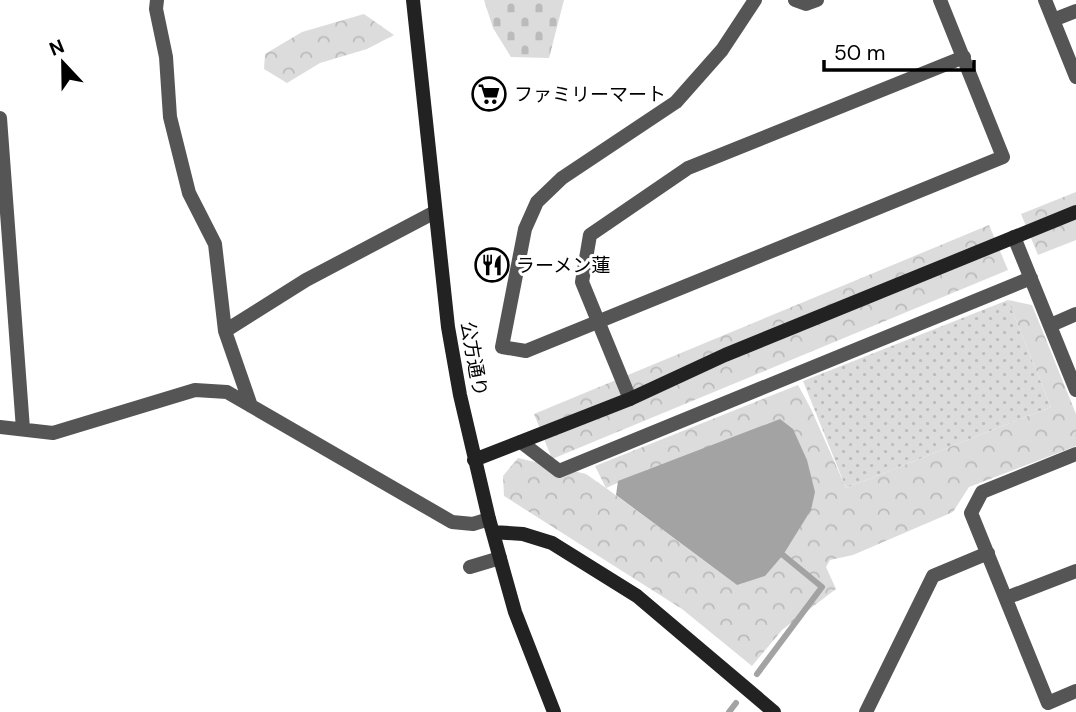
<svg xmlns="http://www.w3.org/2000/svg" width="1076" height="712" viewBox="0 0 1076 712" font-family="'DM Sans','Noto Sans JP',sans-serif">
	<defs>
		<pattern id="grass-dots" width="8" height="8" patternUnits="userSpaceOnUse" patternTransform="scale(1.75)"><rect width="8" height="8" fill="#dcdcdc"/><path d="M2 2h.1M6 6h.1" fill="none" stroke="#bbb" stroke-width="1.8" stroke-linecap="round"/></pattern>
		<pattern id="forest-crowns" width="20" height="18" patternUnits="userSpaceOnUse" patternTransform="scale(1.75)"><rect width="20" height="18" fill="#dcdcdc"/><path d="M2 6a3 3 0 1 1 6 0M12 15a3 3 0 1 1 6 0" fill="none" stroke="#bbb"/></pattern>
		<pattern id="cemetery-stones" width="16" height="16" patternUnits="userSpaceOnUse" patternTransform="scale(1.75)"><rect width="16" height="16" fill="#dcdcdc"/><path d="M2 7V4a2 2 0 0 1 4 0v3zM10 15v-3a2 2 0 0 1 4 0v3z" fill="#bbb"/></pattern>
	</defs>
	<rect width="100%" height="100%" fill="#fff"/>
	<path fill="url(#grass-dots)" d="M1008,300L1051,407L846,488L803,381Z"/>
	<path fill="url(#forest-crowns)" fill-rule="evenodd" d="M364,14L394,35L367,49L320,63L287,83L264,69L265,54L302,32Z
		M1076,192V240L1038,255L1021,214Z
		M989,225L1008,270L552,459L534,414Z
		M1008,300L1032,305L1076,414V446L969,487L953,512L853,555L830,560L826,567L836,589L782,630L752,666L682,609L504,496L503,476L518,458L586,474L606,488L595,466L798,385L811,409L846,488L1051,407ZM649,469L737,585L606,488Z"/>
	<path fill="url(#cemetery-stones)" d="M484,0H564L549,58L511,57L493,28Z"/>
	<path fill="#a3a3a3" d="M780,419L793,429L807,460L815,492L811,510L783,555L765,576L737,585L616,495L618,481Z"/>
	<g fill="none" stroke-linecap="round" stroke-linejoin="round">
		<path stroke="#a3a3a3" stroke-width="6" d="M757,674L822,587L783,555
			M729,712L736,703"/>
		<path stroke="#555" stroke-width="14" d="M157,0L156,9L166,57L170,117L189,193L215,244L225,331
			M755,0L722,50L676,102L562,178L537,202L525,229L502,347L526,351L1003,157L940,0
			M795,0L806,4L817,0
			M1045,0L1076,77
			M1053,20L1076,11
			M0,118L23,429
			M1014,237L1076,390
			M1051,325L1076,314
			M630,399L582,282L590,235L688,168L964,57
			M251,406L225,331L306,280L435,212
			M0,427L53,433L195,390L227,392L452,522L473,524L489,519
			M521,442L559,471L1031,278
			M1076,454L982,492L971,513L1048,703L1076,691
			M470,567L500,558
			M1006,598L1076,571
			M866,712L933,576L988,553"/>
		<path stroke="#222" stroke-width="14" d="M413,0L448,327L460,395L489,519L515,612L554,712
			M474,460L630,399L725,355L1076,212
			M493,532L523,534L552,543L637,596L774,712"/>
	</g>
	<defs>
		<symbol id="supermarket-ring" viewBox="-11 -11 22 22"><circle r="9.5" fill="#fff" stroke="#000" stroke-width="1.5"/><path d="M-6-5.5h2.5l.6 2H6L4.5 2H-2.5L-4.4-4H-6ZM-1.5 3.2a1.3 1.3 0 1 0 .1 0ZM3 3.2a1.3 1.3 0 1 0 .1 0Z" fill="#000"/></symbol>
		<symbol id="restaurant-ring" viewBox="-11 -11 22 22"><circle r="9.5" fill="#fff" stroke="#000" stroke-width="1.5"/><path d="M-5-6h1v4h1v-4h1v4h1v-4h1v5L-1.5 .5V6h-2V.5L-5-1ZM5-6V6H3V1.5H1.5Q1.5-4 5-6Z" fill="#000"/></symbol>
	</defs>
	<g fill-rule="evenodd">
		<use href="#supermarket-ring" x="470" y="75" width="38" height="38"/>
		<use href="#restaurant-ring" x="473" y="246" width="38" height="38"/>
	</g>
	<g text-anchor="middle" dominant-baseline="central" stroke-width="6" stroke-linejoin="round" paint-order="stroke">
		<g font-size="19" fill="#000" stroke="#fff" text-anchor="start">
			<text x="514" y="94">ファミリーマート</text>
			<text x="516" y="265">ラーメン蓮</text>
		</g>
		<g font-size="19" fill="#000" stroke="#fff">
			<text transform="translate(474 359) rotate(80)">公方通り</text>
		</g>
	</g>
	<g transform="translate(63 63) rotate(338)" stroke="#ffffff" stroke-width="5" paint-order="stroke">
	<path d="M0-5L12 26L0 18L-12 26Z" fill="#000000"/>
	<text y="-10" font-size="19" font-weight="bold" text-anchor="middle" fill="#000000">N</text>
	</g>
	<path d="M824 60v10h150v-10" fill="none" stroke="#000000" stroke-width="3.5"/>
	<text x="834" y="60" font-size="21" fill="#000000" stroke="#ffffff" stroke-width="5" paint-order="stroke">50 m</text>
</svg>
